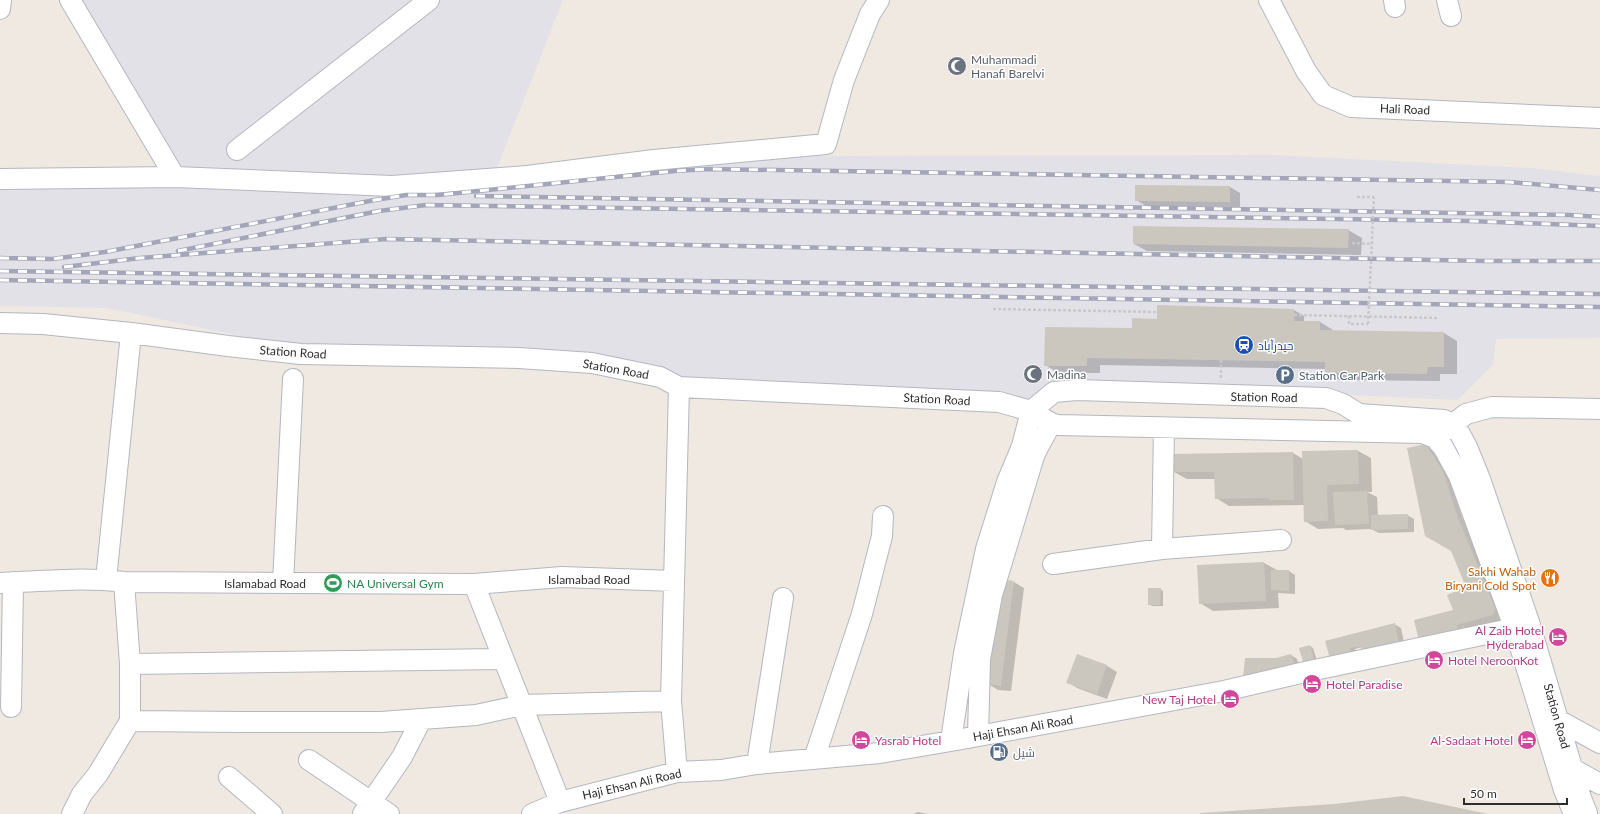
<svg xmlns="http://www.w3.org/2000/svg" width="1600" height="814" viewBox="0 0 1600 814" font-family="Lato,Cairo,sans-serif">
	<rect width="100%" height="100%" fill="#efe9e1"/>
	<path fill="#e3e1e8" d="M66,0H563L493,178L175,177Z
		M1274,155L1531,168L1600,176V338L1496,339L1493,365L1458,400L1057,382L1025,401L685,378L594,357L278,344L107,308L0,306V187L400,189L790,156Z"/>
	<path fill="#0003" fill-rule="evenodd" d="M1230,187L1240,193V207L1146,206L1136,200Z
		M1348,230L1362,238L1361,255L1147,251L1134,244Z
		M1294,310L1304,316V322H1320L1333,330V331L1444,333L1457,341V374H1440V381L1339,380L1326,372V369L1100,365V373H1059L1045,365L1133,329L1161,320Z
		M1426,445L1433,449L1449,475L1463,520L1467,522L1503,621L1468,630L1463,627L1464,634L1415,621L1454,611L1467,587Z
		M1358,451L1371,458L1372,492H1367L1377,497L1378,516L1407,515L1414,519V532L1379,533L1371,529L1346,530L1343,528L1318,529L1305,521L1304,505L1229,506L1216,498L1215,479H1187L1174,472L1293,453L1303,459Z
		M1264,563L1277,570L1289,571L1295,575V594L1278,593L1279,608L1213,611L1200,603Z
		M1014,582L1024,588L1011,691L998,690L988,684Z
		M1160,589L1163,591V606H1152L1149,604Z
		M1394,624L1401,628L1405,647L1379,652L1376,650L1365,652L1362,650V647L1355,649L1357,656L1347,659L1344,656L1334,660L1331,658L1326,641ZM1355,651L1356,653L1345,655V653Z
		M1310,646L1313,648L1318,664L1308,666Z
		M1077,655L1107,666L1117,672L1107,699L1077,688L1068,682Z
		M1291,655L1297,659L1301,672L1276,659Z
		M918,812L928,814H913Z"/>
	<path fill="#cbc7bf" d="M1135,185L1230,186V202L1135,201Z
		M1133,226L1349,229L1348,248L1133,244Z
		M1157,305L1294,309V321H1320V330L1444,332V367H1428L1427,374L1325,373V362L1087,358V366H1044L1045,327L1132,328V318L1157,319Z
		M1426,444L1443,471L1457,515L1495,608L1493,615L1457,625L1458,630L1419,641L1414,620L1453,610L1447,595L1466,587L1451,551L1425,536L1407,448Z
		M1358,450L1359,484L1327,485L1328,521L1304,522L1302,451Z
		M1293,452L1294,500H1269V498L1215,499L1214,472H1173V454Z
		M1367,491L1369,524L1335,525L1333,492Z
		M1408,514V529L1371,530V515Z
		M1264,562L1266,601L1199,604L1197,565Z
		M1271,570H1289V591L1271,590Z
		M999,579L1014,581L1001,686L987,684Z
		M1148,588H1161L1160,605H1148Z
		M1395,623L1399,644L1362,651L1361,646L1350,648L1351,653L1330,659L1325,641Z
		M1310,645L1315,662L1304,665L1299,648Z
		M1077,654L1107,665L1097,694L1066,683Z
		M1291,654L1296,668L1243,678L1245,658H1276Z
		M1403,796L1488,814H1200V813L1334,804Z"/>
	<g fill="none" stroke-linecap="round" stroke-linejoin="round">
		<defs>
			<path id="minor" d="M70,0L175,177
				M1269,0L1306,71L1323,95L1351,107L1600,118
				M1394,0L1395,7
				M1447,0L1451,16
				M0,9L1,0
				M237,150L429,0
				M0,179L175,177L392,186L527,176L654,160L826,144L844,80L870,14L879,0
				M0,323L43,324L131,333L228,346L301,354L519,358L592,363L660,377L679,387L999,402L1031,411L1051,423L1058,425L1423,433L1435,438L1443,447L1459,476L1514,627L1564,790L1574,814
				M1031,411L1054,392L1077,390L1326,398L1343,404L1359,414L1444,420L1452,424L1460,434L1467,447L1480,479L1530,625L1581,798L1587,813
				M1164,428L1162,549L1281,540
				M1443,432L1466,414L1492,407L1600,409
				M1053,564L1162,549
				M106,580L131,333
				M0,583C41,581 83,577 124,582L474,584L562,577L674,581
				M283,583L293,379
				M474,584L560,802
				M130,664L503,659
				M11,707L13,582
				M1558,720L1600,743
				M130,721L243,722H381L476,715L522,705L671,701
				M978,736L980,659L992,595L1034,456C1039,444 1046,434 1051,423
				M951,741L964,653L986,549L1007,482L1022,446L1031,411
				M814,759L862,614L882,536L883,516
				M309,760L389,814
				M757,764L783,598
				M1573,769L1600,784
				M677,772L671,701L679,387
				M229,777L272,814
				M72,814L82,794L98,774L130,721V664L124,582
				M363,814L402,757L421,720
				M532,814L560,802L677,772L721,770L757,764L880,753L951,741L1224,691L1305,672L1530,625"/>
		</defs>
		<use href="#minor" stroke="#b4b7c1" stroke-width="22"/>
		<path stroke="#c9c9c9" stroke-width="2.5" stroke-dasharray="3 2" stroke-linecap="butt" d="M1357,197H1374
			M1352,243L1372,244
			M993,309L1157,312
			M1294,315L1438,318
			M1349,316V324H1368
			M1221,360V379"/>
		<use href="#minor" stroke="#fff" stroke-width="20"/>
		<defs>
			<path id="rail" d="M476,196L1569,215L1600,217
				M178,251L379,211L426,205L1470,221L1600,226
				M0,258L52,259L105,252L375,200L406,195H438L675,171L709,169L1509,182L1600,190
				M64,267L140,258L386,239L1485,261H1600
				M0,271L1600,294
				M0,280L1600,307"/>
		</defs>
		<use href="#rail" stroke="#a3a6b8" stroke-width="4.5"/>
		<use href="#rail" stroke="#fff" stroke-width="3" stroke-dasharray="9" stroke-linecap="butt"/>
		<path stroke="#c9c9c9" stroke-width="2.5" stroke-dasharray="3 2" stroke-linecap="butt" d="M1368,324L1374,197"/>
	</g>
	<defs>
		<symbol id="mosque-disc" viewBox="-11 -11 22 22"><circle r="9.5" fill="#6b7280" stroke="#fff"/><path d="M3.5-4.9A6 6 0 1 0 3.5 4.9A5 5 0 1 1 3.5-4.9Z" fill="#fff"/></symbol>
		<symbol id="station-disc" viewBox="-11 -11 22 22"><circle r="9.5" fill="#1a4fb4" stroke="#fff"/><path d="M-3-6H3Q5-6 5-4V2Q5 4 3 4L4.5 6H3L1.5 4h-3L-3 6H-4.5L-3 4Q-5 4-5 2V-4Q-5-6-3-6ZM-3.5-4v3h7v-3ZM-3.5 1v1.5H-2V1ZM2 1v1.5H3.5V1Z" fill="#fff"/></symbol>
		<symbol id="parking-disc" viewBox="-11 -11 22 22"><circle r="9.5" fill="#5c6f8a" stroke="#fff"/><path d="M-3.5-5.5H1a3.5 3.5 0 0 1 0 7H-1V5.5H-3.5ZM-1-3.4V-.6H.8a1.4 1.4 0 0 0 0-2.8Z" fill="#fff"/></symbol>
		<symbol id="restaurant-disc" viewBox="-11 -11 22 22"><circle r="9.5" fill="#e8710a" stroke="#fff"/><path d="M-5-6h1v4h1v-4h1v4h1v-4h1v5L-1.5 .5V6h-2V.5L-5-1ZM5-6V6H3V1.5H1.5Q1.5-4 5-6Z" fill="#fff"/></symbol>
		<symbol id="stadium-disc" viewBox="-11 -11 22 22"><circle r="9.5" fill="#2e9e5b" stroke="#fff"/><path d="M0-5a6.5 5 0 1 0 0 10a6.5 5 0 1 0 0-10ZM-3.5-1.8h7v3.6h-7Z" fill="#fff"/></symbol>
		<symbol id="hotel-disc" viewBox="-11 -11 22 22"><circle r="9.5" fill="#d1479c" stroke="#fff"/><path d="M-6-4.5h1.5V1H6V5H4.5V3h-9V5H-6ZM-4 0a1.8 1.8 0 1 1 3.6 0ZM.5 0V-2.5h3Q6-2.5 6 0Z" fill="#fff"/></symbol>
		<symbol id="fuel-disc" viewBox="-11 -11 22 22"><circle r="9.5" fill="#5c6f8a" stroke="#fff"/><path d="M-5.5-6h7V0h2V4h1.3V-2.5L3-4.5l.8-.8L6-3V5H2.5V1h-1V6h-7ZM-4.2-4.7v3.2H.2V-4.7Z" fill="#fff"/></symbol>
	</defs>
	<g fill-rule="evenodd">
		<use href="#mosque-disc" x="946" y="55" width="22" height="22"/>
		<use href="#station-disc" x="1233" y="334" width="22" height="22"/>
		<use href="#mosque-disc" x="1022" y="363" width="22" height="22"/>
		<use href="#parking-disc" x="1274" y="364" width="22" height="22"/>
		<use href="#restaurant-disc" x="1539" y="567" width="22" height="22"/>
		<use href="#stadium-disc" x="322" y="572" width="22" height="22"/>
		<use href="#hotel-disc" x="1547" y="626" width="22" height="22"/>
		<use href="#hotel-disc" x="1423" y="649" width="22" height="22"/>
		<use href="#hotel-disc" x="1301" y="673" width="22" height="22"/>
		<use href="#hotel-disc" x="1219" y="688" width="22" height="22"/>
		<use href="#hotel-disc" x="850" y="729" width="22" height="22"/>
		<use href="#hotel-disc" x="1516" y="729" width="22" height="22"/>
		<use href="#fuel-disc" x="988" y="741" width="22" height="22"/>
	</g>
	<g text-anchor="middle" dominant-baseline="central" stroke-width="3" stroke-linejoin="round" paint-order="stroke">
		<g font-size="12" fill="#5b616d" stroke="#fff" text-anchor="start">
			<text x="971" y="59">Muhammadi<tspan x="971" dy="14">Hanafi Barelvi</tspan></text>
			<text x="1047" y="374">Madina</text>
		</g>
		<g font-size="12" fill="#2e2e2e" stroke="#fff">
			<text transform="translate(1405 109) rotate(2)">Hali Road</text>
			<text transform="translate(293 352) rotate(4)">Station Road</text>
			<text transform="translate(616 369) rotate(10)">Station Road</text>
			<text transform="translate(1264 397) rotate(1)">Station Road</text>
			<text transform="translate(937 399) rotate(3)">Station Road</text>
			<text x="589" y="579">Islamabad Road</text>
			<text x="265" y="583">Islamabad Road</text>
			<text transform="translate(1557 716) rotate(74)">Station Road</text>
			<text transform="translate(1023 728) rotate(-10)">Haji Ehsan Ali Road</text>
			<text transform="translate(632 784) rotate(-13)">Haji Ehsan Ali Road</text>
		</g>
		<g font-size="12" fill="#164399" stroke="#fff" text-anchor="start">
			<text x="1258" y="345">حیدرآباد</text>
		</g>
		<g font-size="12" fill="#4e5e75" stroke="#fff" text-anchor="start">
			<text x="1299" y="375">Station Car Park</text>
			<text x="1013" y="752">شیل</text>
		</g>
		<g font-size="12" fill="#c56008" stroke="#fff" text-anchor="end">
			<text x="1536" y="571">Sakhi Wahab<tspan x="1536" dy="14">Biryani Cold Spot</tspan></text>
		</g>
		<g font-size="12" fill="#27864d" stroke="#fff" text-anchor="start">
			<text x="347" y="583">NA Universal Gym</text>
		</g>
		<g font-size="12" fill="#b23c85" stroke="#fff" text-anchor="end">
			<text x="1544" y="630">Al Zaib Hotel<tspan x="1544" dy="14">Hyderabad</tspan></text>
			<text x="1448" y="660" text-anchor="start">Hotel NeroonKot</text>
			<text x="1326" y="684" text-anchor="start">Hotel Paradise</text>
			<text x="1216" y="699">New Taj Hotel</text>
			<text x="875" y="740" text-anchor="start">Yasrab Hotel</text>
			<text x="1513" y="740">Al-Sadaat Hotel</text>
		</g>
	</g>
	<path d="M1464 798v6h103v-6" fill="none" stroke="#2e2e2e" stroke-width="2"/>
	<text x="1470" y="798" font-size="12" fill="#2e2e2e" stroke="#ffffff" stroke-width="3" paint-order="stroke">50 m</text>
</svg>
